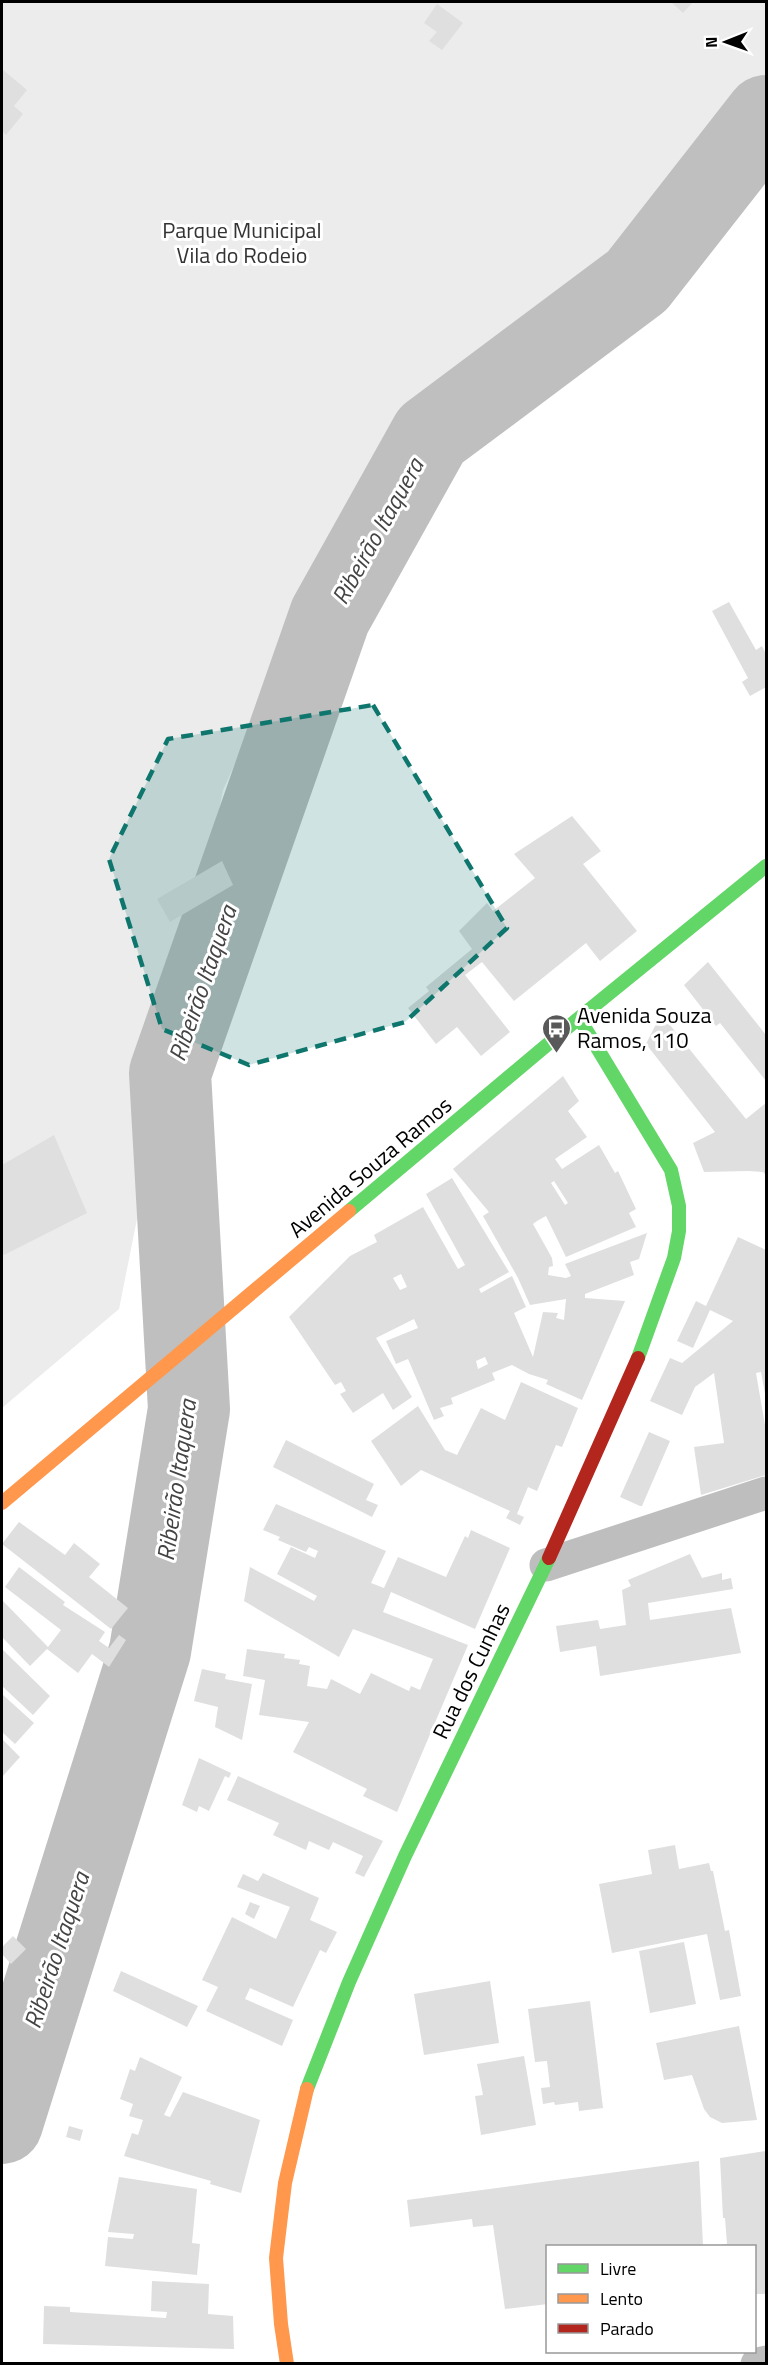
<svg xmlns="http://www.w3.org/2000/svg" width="768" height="2365" viewBox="0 0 768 2365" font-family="'Titillium Web',sans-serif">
	<rect width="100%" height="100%" fill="#fff"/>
	<path fill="#ececec" d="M2,2H766V79L711,178L383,438L223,790L119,1309L2,1408Z"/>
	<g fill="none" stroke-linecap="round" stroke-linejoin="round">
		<path stroke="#bfbfbf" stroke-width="82" d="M2,2123L150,1651L189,1409L170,1073L330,616L431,435L637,281L766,116"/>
	</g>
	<path fill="#dfdfdf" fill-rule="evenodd" d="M671,2H693L683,13Z
		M437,4L463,23L442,50L429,41L437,32L424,23Z
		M2,69L27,90L14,106L23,114L6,135L2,131Z
		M729,602L756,650L762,646L766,654V687L750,696L742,682L748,678L712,611Z
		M572,816L601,851L583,864L637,931L600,961L586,943L514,1001L482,962L465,975L510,1032L481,1056L457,1027L436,1044L408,1008L429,991L426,987L472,949L459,931L487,903L493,911L535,878L514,854Z
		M222,861L233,885L170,922L157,899Z
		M708,962L766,1035V1081L720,1023L716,1026L684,985Z
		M661,1014L746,1119L766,1103V1175L763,1172L748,1171L704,1172L693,1143L715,1132L646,1044Z
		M563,1076L579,1101L568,1111L587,1137L555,1159L562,1169L599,1145L615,1173L618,1171L636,1209L629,1213L636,1227L566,1257L546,1216L537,1221L533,1224L552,1258L553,1266L549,1267L548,1275L566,1278L571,1276L565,1264L647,1233L639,1259L630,1262L634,1275L585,1294V1298L625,1301L582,1400L546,1384L548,1380L529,1374L512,1365L492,1373L495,1380L451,1398L453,1404L440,1408L444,1416L434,1420L408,1359L396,1364L386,1341L418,1328L414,1319L376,1338L412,1397L393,1410L383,1393L353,1413L340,1394L346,1391L341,1382L335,1385L289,1317L350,1256L377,1242L374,1235L423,1207L458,1269L465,1265L426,1194L452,1178L509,1272L479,1289L481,1293L512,1276L526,1307L514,1313L533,1357L543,1312L558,1313L556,1318L564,1320L566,1299L530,1305L518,1278L483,1216L489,1212L453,1169ZM554,1181L568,1203L565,1205L551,1183ZM401,1274L407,1287L400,1290L393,1278ZM485,1357L488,1364L478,1369L476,1361Z
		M54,1135L87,1213L4,1255L2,1252V1218L3,1217L2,1213V1165Z
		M738,1237L766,1250V1399L761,1372L756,1373L766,1431V1475L701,1495L694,1447L724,1443L714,1373L695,1387L682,1415L650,1401L670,1358L682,1363L733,1321L710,1310L693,1348L677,1341L696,1301L706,1306Z
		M521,1382L578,1408L562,1447L556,1445L537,1491L528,1487L517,1514L524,1517L520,1525L506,1518L510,1511L421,1470L401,1486L371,1441L418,1406L445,1450L457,1455L481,1408L505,1420Z
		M649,1432L670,1441L642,1506H640L620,1497Z
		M286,1440L374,1484L366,1500L378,1505L372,1517L273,1467Z
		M276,1504L386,1551L371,1583L384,1588L398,1557L446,1577L465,1536L468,1538L471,1530L510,1548L475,1629L391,1592L383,1612L468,1645L397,1812L363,1796L367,1789L293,1752L309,1722L259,1715L265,1680L243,1676L247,1649L285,1654L284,1658L300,1660L299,1664L310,1666L307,1686L327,1689L331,1679L360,1694L371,1673L409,1691L411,1686L420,1690L433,1659L353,1629L339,1657L244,1601L250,1567L314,1601L317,1596L277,1574L291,1547L315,1558L318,1551L309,1547L306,1552L278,1540L280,1537L263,1530Z
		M19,1522L65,1555L74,1543L100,1564L89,1577L128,1608L111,1629L2,1544Z
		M690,1554L702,1578L722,1573V1580L731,1578L733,1589L648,1603L650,1620L731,1608L741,1653L600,1676L596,1646L560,1652L556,1626L598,1620L600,1629L626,1625L622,1590L631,1586L628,1580Z
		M19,1567L65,1602L63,1605L105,1632L99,1641L109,1648L119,1635L126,1640L109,1667L92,1654L78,1673L47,1649L30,1666L2,1637V1600L48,1647L61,1630L5,1587Z
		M2,1649L50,1696L33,1715L2,1686Z
		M202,1669L226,1674L225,1679L252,1684L242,1740L215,1727L218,1707L194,1701Z
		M2,1694L34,1723L15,1744L2,1732Z
		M2,1739L20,1757L2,1777Z
		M199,1758L231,1773L229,1778L225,1776L209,1811L199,1806L197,1812L182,1805Z
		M238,1776L383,1841L364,1877L355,1873L363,1856L333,1842L329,1850L309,1841L306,1850L273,1835L279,1823L227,1800Z
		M675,1845L679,1869L709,1863L711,1871H713L725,1931L729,1930L741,1996L720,2000L707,1934L612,1953L599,1884L652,1874L648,1850Z
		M263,1873L319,1898L310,1920L337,1932L326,1953L320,1950L293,2007L250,1988L245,1999L293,2020L282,2046L206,2011L218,1987L202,1980L232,1917L276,1939L290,1907L237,1887L243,1874L258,1881Z
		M250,1902L260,1906L254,1919L245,1914Z
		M13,1936L26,1949L11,1964L2,1954V1947Z
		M684,1942L696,2004L650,2013L639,1951Z
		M121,1971L198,2006L187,2027L113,1991Z
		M490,1981L499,2043L424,2055L414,1994Z
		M590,2001L603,2108L579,2111L578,2102L555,2105L554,2102L543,2104L541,2088L550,2087L547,2061L535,2062L528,2009Z
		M739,2026L757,2120L722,2123L710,2117L704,2109L692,2075L664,2080L656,2043Z
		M524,2056L536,2125L481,2135L475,2096L483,2095L477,2064Z
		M140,2057L182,2077L164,2115L170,2117L183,2092L260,2120L241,2193L210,2184L211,2181L124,2156L132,2133L138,2135L143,2120L129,2116L133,2104L120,2099L130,2069L135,2071Z
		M69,2126L83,2130L80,2141L66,2137Z
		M766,2151V2294H754V2246H719V2245L727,2244L725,2218H723L720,2158Z
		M699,2161L703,2246H548V2304L505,2309L493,2225L473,2227L472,2219L410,2227L407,2200Z
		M119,2177L197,2189L192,2243L200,2244L197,2275L105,2266L108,2237L133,2239L134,2234L108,2232Z
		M152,2281L209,2284L208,2314L233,2316L234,2349L43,2344L44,2306L70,2307V2312L166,2318L167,2312L151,2311Z"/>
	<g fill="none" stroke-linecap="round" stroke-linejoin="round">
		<path stroke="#bebebe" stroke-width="33" d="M546,1565L766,1493
			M757,2364L766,2362"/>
		<path stroke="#63d668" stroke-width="14" d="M579,1018L671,1170L679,1206V1231L674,1258L638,1358
			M349,1211L579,1018L766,866
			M307,2089L349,1982L405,1856L549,1558"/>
		<path stroke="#ff974d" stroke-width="14" d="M2,1503L349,1211
			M287,2364L281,2324L276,2258L285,2183L307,2089"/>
		<path stroke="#b3261e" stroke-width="14" d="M549,1558L638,1358"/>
	</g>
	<path fill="#0f766e" fill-opacity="0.2" stroke="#0f766e" stroke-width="4.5" stroke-dasharray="12 8" stroke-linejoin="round" d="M373,705L507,928L405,1022L249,1065L162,1029L109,859L168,739Z"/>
	<defs>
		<symbol id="bus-pin" viewBox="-11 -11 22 30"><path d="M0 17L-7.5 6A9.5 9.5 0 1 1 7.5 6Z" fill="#595959" stroke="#fff"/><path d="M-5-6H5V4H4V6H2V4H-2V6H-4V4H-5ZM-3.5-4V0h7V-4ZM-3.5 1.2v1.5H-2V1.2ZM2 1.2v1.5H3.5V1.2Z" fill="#fff"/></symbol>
	</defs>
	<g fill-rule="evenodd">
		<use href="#bus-pin" x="540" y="1012" width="33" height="45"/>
	</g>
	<g text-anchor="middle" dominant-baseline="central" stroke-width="6" stroke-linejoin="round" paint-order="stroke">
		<g font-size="22" fill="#333" stroke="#fff">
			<text x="242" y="230">Parque Municipal<tspan x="242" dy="25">Vila do Rodeio</tspan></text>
		</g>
		<g font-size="22" fill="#000" stroke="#fff" text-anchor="start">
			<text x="577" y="1015">Avenida Souza<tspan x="577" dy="25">Ramos, 110</tspan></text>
		</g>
		<g font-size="22" fill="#000" stroke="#fff">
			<text transform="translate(370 1167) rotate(-40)">Avenida Souza Ramos</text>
			<text transform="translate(471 1671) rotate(-64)">Rua dos Cunhas</text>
		</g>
		<g font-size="24" font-style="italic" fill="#444" stroke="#fff">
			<text transform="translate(377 531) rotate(-61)">Ribeirão Itaquera</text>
			<text transform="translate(202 983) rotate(-71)">Ribeirão Itaquera</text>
			<text transform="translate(176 1480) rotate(-82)">Ribeirão Itaquera</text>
			<text transform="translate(56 1950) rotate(-72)">Ribeirão Itaquera</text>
		</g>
	</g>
	<rect width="768" height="2365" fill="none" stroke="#000000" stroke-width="6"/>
	<rect x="546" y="2245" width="210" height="108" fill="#ffffff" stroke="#999999" stroke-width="1.5"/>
	<rect x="558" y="2264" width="30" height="9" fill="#63d668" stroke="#999999" stroke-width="1.5"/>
	<text x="600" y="2275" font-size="18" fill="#000000">Livre</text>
	<rect x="558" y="2294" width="30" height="9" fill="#ff974d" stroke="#999999" stroke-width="1.5"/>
	<text x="600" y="2305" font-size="18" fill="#000000">Lento</text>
	<rect x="558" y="2324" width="30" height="9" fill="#b3261e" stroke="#999999" stroke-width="1.5"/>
	<text x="600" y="2335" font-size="18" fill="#000000">Parado</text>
	<g transform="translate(726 42) rotate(269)" stroke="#ffffff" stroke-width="4.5" paint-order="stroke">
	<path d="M0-4.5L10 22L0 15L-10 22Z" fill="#000000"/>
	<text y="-9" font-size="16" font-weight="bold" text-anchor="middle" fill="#000000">N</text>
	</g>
</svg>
